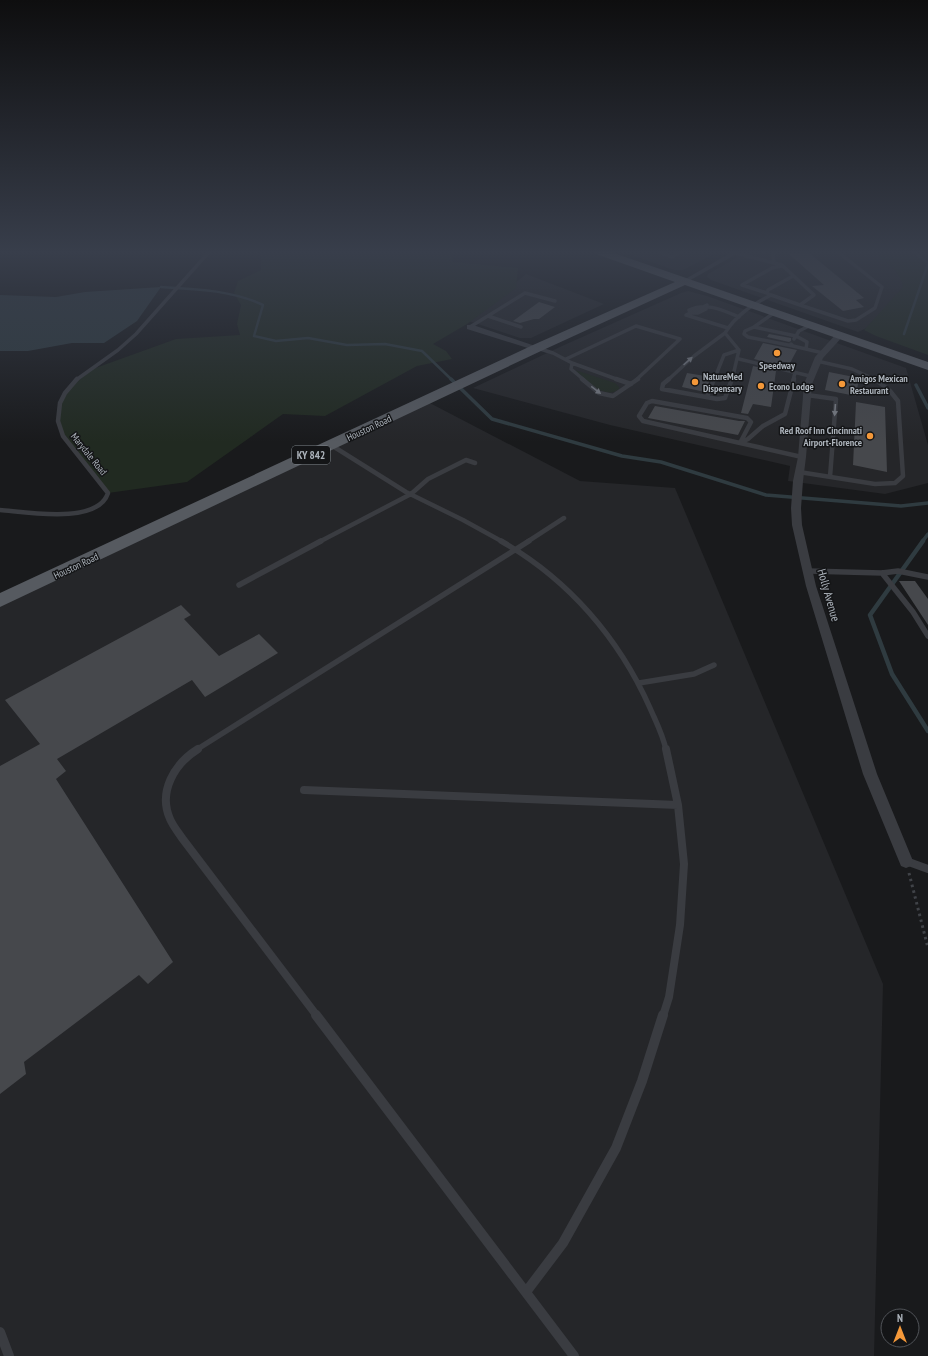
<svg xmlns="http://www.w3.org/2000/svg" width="928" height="1356" viewBox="0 0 928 1356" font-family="'PT Sans Narrow',sans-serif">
	<rect width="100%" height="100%" fill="#191a1c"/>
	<path fill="#252629" d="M623,252H718L683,270H674Z
		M747,252H928L888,318L858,332L711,280L707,277L708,274Z
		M526,274L604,304L531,338H520L469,321Z
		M688,291L707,296L906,368L928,445V483L885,494L788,481L790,466L610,425L473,388L562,346L681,293Z
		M426,401L580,481L675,488L883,984L874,1356H0V601Z"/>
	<path fill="#212a21" d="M261,252H451L453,262L518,268L516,288L467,324L433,344L446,351L452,359L417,366L325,416L283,414L187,482L108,493L63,436L58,411L65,393L90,370L176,339L240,335L237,324L241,305L234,293L238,281L261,270Z
		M873,252H928V355L876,336L864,330L903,287C901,271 885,262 873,252Z
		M575,370L615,383L619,387V389C604,401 586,379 575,370Z"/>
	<path fill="#2f3b40" d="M161,287L137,321L104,343H72L28,351H0V295L56,297L85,292Z"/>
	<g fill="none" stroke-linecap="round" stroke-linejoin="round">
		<path stroke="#2f3b40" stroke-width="2.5" d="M914,252L928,263
			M161,287C196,289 231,290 263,305L254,336L276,341L308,338L347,345L385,344L422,351L452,380
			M904,334L928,264"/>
		<path stroke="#2f3b40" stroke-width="3.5" d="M451,379L492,419L622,456L661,462L766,495L901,506L928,503
			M916,385L928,408
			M922,542L928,534"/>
		<path stroke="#2f3b40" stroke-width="4.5" d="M923,541L870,615L892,674L928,731"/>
	</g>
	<path fill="#46484c" d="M808,252L864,298L856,300L864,307L843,311L812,286L824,285L789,254Z
		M539,302L555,307L539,319H534L520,323L513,321Z
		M769,334L791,338V341L789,342L767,337Z
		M763,343L792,349L797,350L790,363L778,361L777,365L754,359Z
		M753,366L776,371L771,407L753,404L748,414L741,413Z
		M829,372L859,378L856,396L825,390Z
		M687,373L711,377L705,392L682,387Z
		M856,402L885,407L887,472L853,465Z
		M655,406L739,421H745L738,435L648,418Z
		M899,581H915L928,599V625Z
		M181,605L191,615L184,619L219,656L259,634L278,653L205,697L192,680L57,759L66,771L56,779L173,962L148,984L139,975L24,1062L26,1074L0,1094V766L40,744L5,700Z"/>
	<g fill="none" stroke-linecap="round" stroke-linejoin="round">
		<path stroke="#404348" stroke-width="3" stroke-dasharray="2.5 3.5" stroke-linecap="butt" d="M909,873L928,948"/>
		<path stroke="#3a3c41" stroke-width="3.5" d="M659,252L672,257L680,252
			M735,253L782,265L814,295L800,305L848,321L856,320L875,308L882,287L838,252
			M774,263L773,254L776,252
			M767,293L742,285L772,268L781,266
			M770,295L767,293L768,290L793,276
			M707,305L706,309L698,313H690Z
			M775,312L754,327L796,336L799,331L811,325
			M488,316L521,327
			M470,327L525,293L555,301
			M754,327L745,331L744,334L748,337L793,346
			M728,328L686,315L690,313L689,310C707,302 722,310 739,317
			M725,333L739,350L732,380
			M725,333C736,315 752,305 771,295L800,305
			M794,339L796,336L807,342L806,349
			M791,344L793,346L823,353
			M537,348L553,353L572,363L619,380
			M566,359L636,326L680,339L636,380
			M739,359L810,376
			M817,361L852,369L876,380
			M572,363L571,369L584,380
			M76,380L118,350L136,334L209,252
			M668,380L694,356L725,333
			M714,380L724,355L739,350
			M793,380L795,373"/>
		<path stroke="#3a3c41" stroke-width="4.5" d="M582,379L599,393L613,396L638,379
			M616,379L631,384
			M669,379L663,384L662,389L717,399L725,398L732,379
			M807,395L836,399L830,477
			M707,397L714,379
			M652,401L747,418L751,422L740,443L643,421L639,416L647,403Z
			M740,443L802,457
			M740,443L748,439L763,426L785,414L794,379
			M331,445L406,492L463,520L503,542
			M799,472L875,484L895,483L903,476L898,401L890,391L875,379
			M0,510C26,512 98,525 108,493L63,436L58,421L60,403L65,393L77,379
			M319,542L411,494L428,479L466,460L475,463
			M527,542L564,518"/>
		<path stroke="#3a3c41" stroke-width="5.5" d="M501,541C568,579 619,638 650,708C656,722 663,735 666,750
			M808,571L882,573L898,571L928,577
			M882,573L913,612L928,636
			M239,585L321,541
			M639,683L694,674L714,665
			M196,750L529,541"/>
		<path stroke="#3a3c41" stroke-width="8" d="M198,749C174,764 158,792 170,819C173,826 178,832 182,838L317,1016
			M304,790L678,805
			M906,861L928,869
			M663,1016L669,997L680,925L684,864L678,805L666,749"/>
		<path stroke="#3a3c41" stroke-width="10" d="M316,1015L574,1356
			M526,1292L563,1243L616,1148L642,1081L663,1015
			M0,1332L9,1356"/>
		<path fill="#3a3c41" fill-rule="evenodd" d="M732,252H740L687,282L682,281Z
			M467,325H473L541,348L540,350H534L467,329Z
			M837,333H843L844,335L823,358L812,384L806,457L803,481L801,508L802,525L816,586L877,774L913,861L911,866L906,868L901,866L863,774L806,586L792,525L791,508L793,481L798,457L804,384L815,357Z"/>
		<path fill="#565a60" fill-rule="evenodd" d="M595,252H611L928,362V370L685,285L541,351L0,607V593L533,345L675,282L596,254Z"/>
	</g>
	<defs><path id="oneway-solid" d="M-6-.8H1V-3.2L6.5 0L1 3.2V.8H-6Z"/></defs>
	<g fill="#797d84">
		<use href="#oneway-solid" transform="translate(688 361) rotate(-42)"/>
		<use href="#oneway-solid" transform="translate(596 390) rotate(37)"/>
		<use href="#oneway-solid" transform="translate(835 410) rotate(94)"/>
	</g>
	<linearGradient id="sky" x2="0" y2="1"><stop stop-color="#0e0e0f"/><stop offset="0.57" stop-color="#383e4b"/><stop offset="1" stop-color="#383e4b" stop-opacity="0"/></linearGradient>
	<rect width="928" height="442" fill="url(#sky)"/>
	<g fill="#f49839" stroke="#141517" stroke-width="1.5">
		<circle cx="777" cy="353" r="4"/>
		<circle cx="695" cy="382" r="4"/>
		<circle cx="842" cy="384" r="4"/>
		<circle cx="761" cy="386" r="4"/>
		<circle cx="870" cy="436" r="4"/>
	</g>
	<g text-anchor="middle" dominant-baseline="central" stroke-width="3" stroke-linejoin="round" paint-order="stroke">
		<g font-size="10" font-weight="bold" fill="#acb3bb" stroke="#141517" text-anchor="start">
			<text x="777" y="365" text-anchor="middle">Speedway</text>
			<text x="703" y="376">NatureMed<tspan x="703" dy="12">Dispensary</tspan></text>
			<text x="850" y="378">Amigos Mexican<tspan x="850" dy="12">Restaurant</tspan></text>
			<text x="769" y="386">Econo Lodge</text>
			<text x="862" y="430" text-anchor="end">Red Roof Inn Cincinnati<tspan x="862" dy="12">Airport-Florence</tspan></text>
		</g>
		<g font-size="10" fill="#acb3bb" stroke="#141517">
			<text transform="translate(369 428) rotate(-25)">Houston Road</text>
			<text transform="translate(89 454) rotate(51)">Marydale Road</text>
			<text transform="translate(76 566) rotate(-25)">Houston Road</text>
		</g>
		<rect fill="#141517" stroke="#7e848a" stroke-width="1" x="292" y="446" width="38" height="18" rx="3"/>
		<g font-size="11" font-weight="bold" fill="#acb3bb">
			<text x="311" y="455">KY 842</text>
		</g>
		<g font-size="12" fill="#acb3bb" stroke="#141517">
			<text transform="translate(829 595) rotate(74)">Holly Avenue</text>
		</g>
	</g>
	<g transform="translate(900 1328)"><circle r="19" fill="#141517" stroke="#515459"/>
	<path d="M0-3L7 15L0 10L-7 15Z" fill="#f49839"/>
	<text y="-6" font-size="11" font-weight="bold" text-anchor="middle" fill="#acb3bb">N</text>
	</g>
</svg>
